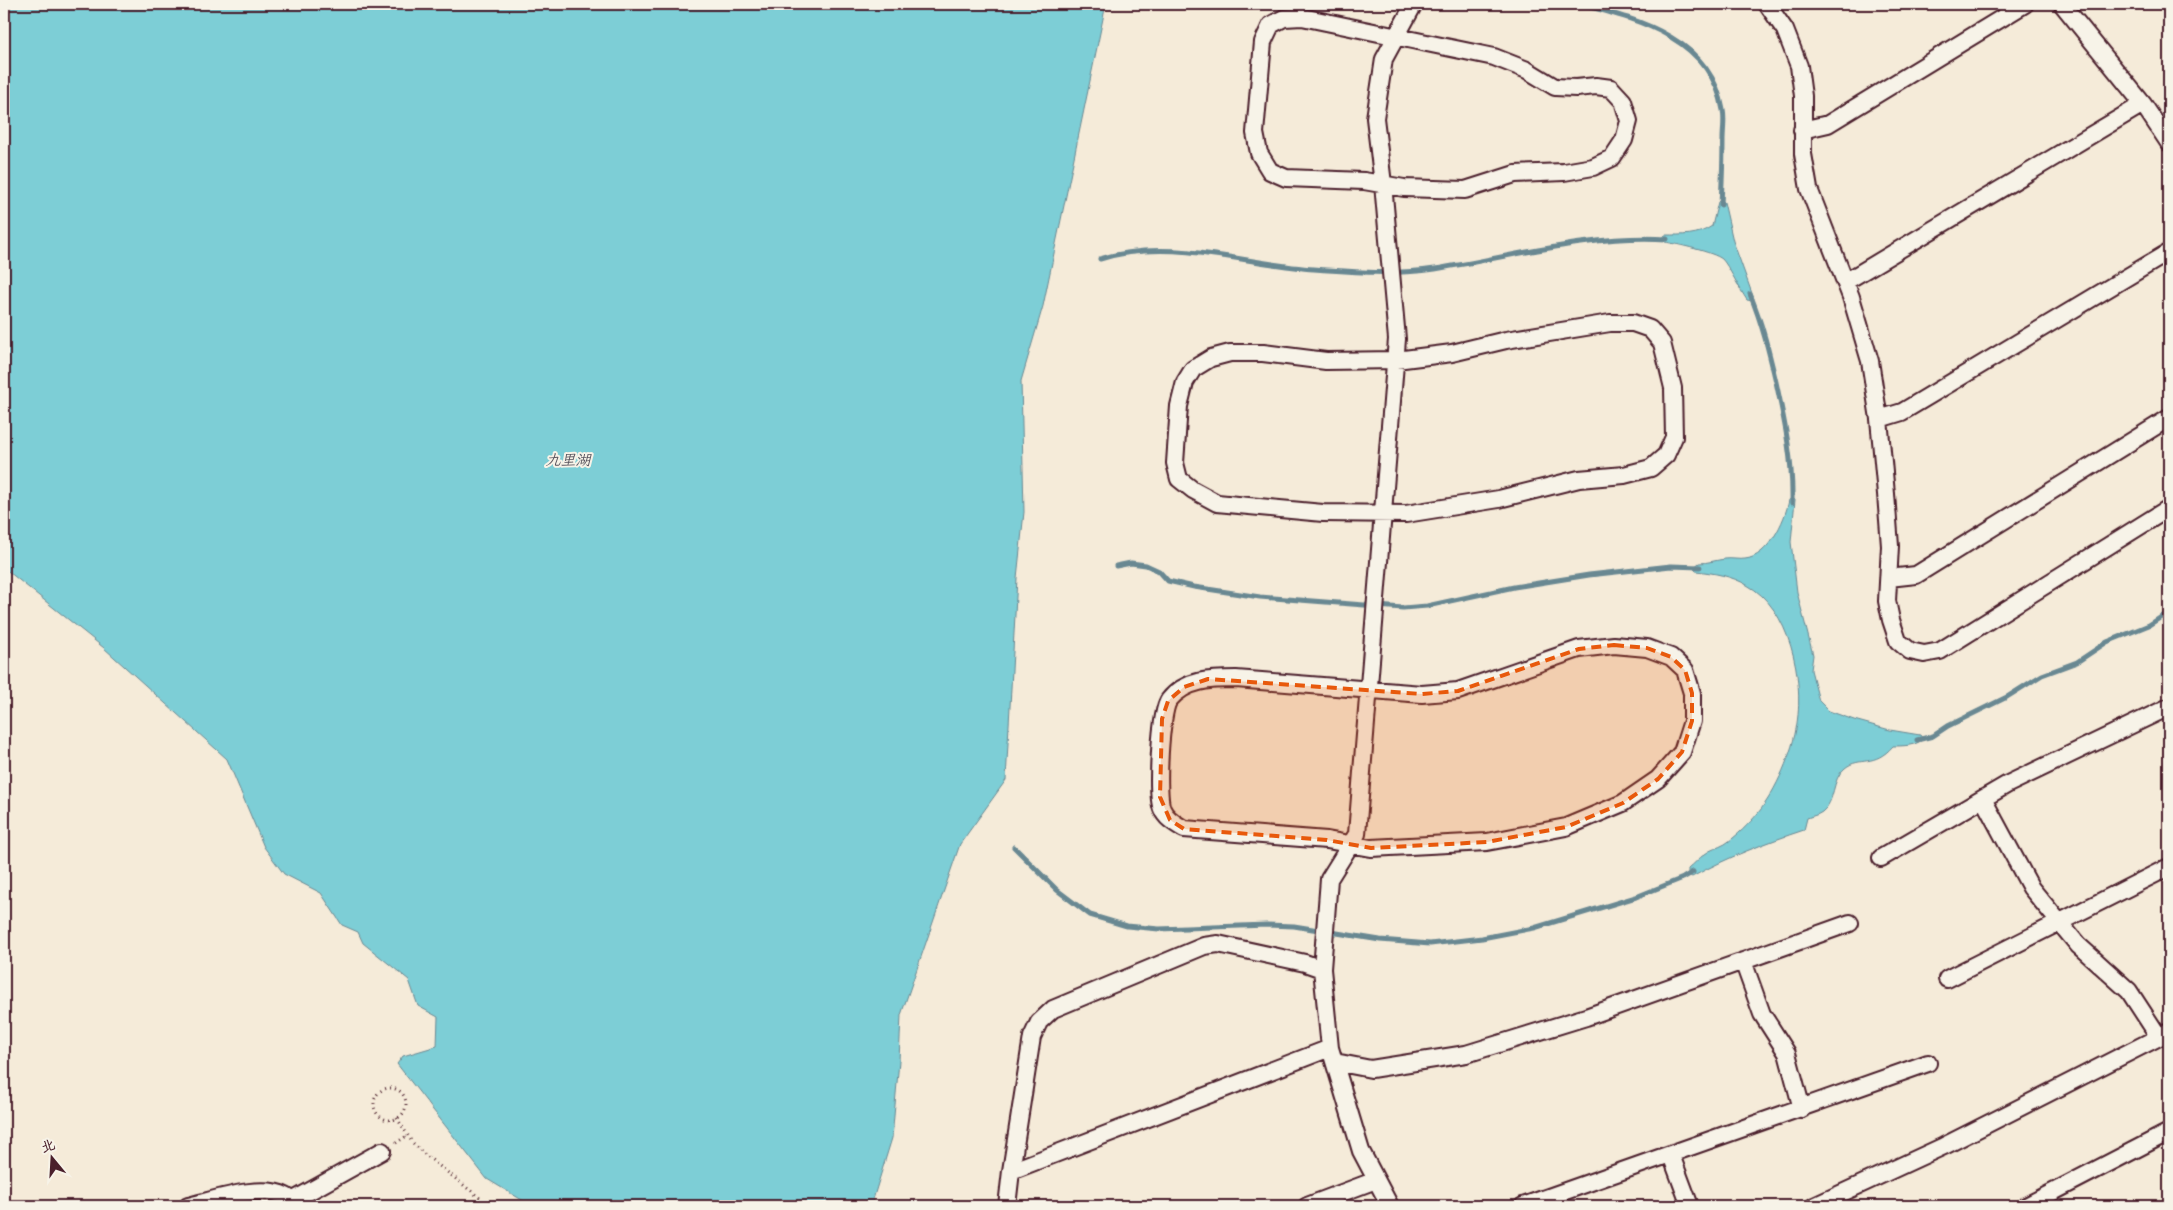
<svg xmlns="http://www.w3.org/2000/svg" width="2173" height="1210" viewBox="0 0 2173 1210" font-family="Delius,'LXGW WenKai TC',sans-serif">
	<rect width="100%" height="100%" fill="#f5ebd9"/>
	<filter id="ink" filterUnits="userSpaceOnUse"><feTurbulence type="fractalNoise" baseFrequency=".02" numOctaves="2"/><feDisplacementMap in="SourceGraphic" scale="10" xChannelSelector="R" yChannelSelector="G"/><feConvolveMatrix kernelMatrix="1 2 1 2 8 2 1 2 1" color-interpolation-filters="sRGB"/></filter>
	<g filter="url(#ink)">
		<path fill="#7dced6" stroke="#698892" d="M4,4H1106L1043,306L1021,381L1024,512L1017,578L1006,780L960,844L901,1015L899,1061L892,1138L871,1206H532L487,1179L397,1064L403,1056L437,1046L438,1017L418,1006L409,980L363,943L358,932L342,925L321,893L284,874L264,847L227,759L104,648L4,568Z
			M1721,199L1724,202L1733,241L1754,299L1753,301L1747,300C1740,290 1728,265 1722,259C1713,252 1677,244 1665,242L1662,239L1665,235C1682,235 1698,236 1712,226L1718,202Z
			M1792,498L1795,500L1791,542L1797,592L1813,655L1811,670L1819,701L1829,711L1854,720L1890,730L1920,735L1923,739C1916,746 1903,746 1893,746C1874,768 1860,756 1845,768C1831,779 1836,802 1822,812C1818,815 1812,816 1807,818L1804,830C1765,843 1728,857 1692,877L1688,875V869C1694,864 1699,858 1705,854C1711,849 1718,848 1725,844C1737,836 1749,824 1758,813C1776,791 1793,752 1797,723C1804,679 1790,608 1747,585C1732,576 1714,573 1696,571L1694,567L1699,563C1708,563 1716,560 1725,559C1732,558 1738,560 1745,559C1768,557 1785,521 1789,500Z"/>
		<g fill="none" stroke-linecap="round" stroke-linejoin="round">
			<path stroke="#698892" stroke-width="5" d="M1579,4C1639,20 1711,38 1723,110C1725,119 1723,130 1723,140C1723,162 1722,184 1721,205
				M1100,259C1170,237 1244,264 1314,269C1353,272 1396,275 1435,269C1512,257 1589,234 1667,239
				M1750,294C1762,323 1769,352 1776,382C1785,423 1793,461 1792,503
				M1116,566L1131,563L1146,565L1159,571L1168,581L1194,587L1260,597L1403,608L1427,606L1514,587L1589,575L1671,566L1700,567
				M1917,740L1933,736L1948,726L2007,697L2042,675L2077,662L2107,642L2149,625L2169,612
				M1014,847L1057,890L1090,915L1127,926L1159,929L1267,925L1294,926L1380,940L1430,944L1482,938L1534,928L1636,897L1683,878L1693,872"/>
			<defs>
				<path id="street" d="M1767,4L1785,30L1799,66L1803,96V154L1809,189L1851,297L1870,361L1879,419L1886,494L1890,546L1887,601L1891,620L1898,641L1910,651L1924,654L1940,651L2169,508
					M2062,4L2143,104L2169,143
					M1302,17L1494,57L1527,70L1555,87L1576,88L1596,86L1611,88L1623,101L1629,121L1624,140L1612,158L1593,167L1564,172L1515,174L1465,190L1404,188L1364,181L1286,178L1270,171L1259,153L1255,133L1263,42L1271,25L1284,18Z
					M1802,130L1828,124L2025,4
					M1845,282L2143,104
					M1610,323H1633L1650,329L1662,343L1673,388L1674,437L1666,455L1651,468L1624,475L1579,479L1499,499L1406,514L1323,513L1217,503L1193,490L1179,479L1175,463L1179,406L1185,382L1193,369L1211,358L1230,353H1263L1326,361L1396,360L1452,353L1506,340Z
					M1879,419L1902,412L2169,252
					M1889,578L1916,575L2169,418
					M1614,645L1647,648L1671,657L1685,670L1692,693V721L1682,752L1658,779L1623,803L1566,827L1487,842L1371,848L1327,840L1184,829C1176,824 1166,819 1162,809C1156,794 1160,712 1169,700C1186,679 1212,679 1236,679L1422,694L1458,691L1579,649Z
					M1983,799L2031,888L2078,945L2129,991L2159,1037
					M1881,858L2008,784L2169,707
					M1743,961L1762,1014L1787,1053L1802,1109
					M1947,979L2169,867
					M1335,1062L1371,1069L1466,1054L1586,1017L1850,923
					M1671,1155L1690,1206
					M1011,1171L1032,1037L1039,1022L1053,1009L1204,946L1218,944L1305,963L1322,969
					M292,1201L382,1151
					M188,1206C214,1200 261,1183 286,1196C290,1198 294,1203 298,1206
					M1007,1206L1011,1171L1330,1048
					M1307,1206L1376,1180
					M1390,1206L1361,1151L1330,1048L1322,969L1329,879L1357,834L1397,339L1383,184L1375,118L1384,59L1414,4
					M1523,1206L1928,1063
					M1814,1206L1944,1146L2169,1032
					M2026,1206L2169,1132"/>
			</defs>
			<use href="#street" stroke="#4a1f2b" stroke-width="20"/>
			<path stroke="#4a1f2b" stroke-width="3" stroke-dasharray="1 4" stroke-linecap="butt" d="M374 1104a16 16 0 1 1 32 0a16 16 0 1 1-32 0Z
				M397,1118L412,1142L423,1153L490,1206
				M396,1143L408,1135"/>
			<use href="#street" stroke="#f7f3e8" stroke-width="16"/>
		</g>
	</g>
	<path fill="#e8590c" fill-opacity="0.2" stroke="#e8590c" stroke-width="4" stroke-dasharray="10 6" stroke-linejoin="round" d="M1614,645L1647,648L1671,657L1685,670L1692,693V721L1682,752L1658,779L1623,803L1566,827L1487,842L1371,848L1327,840L1184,829L1170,820L1160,797L1162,719L1168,701L1184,687L1208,679L1422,694L1458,691L1579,649Z"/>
	<g text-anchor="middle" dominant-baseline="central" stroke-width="4" stroke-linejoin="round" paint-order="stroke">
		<g font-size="15" font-style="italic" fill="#59545e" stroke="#f7f3e8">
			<text x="568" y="459">九里湖</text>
		</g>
	</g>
	<rect width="2173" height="1210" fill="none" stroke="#f7f3e8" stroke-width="20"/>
	<rect x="10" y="10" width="2153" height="1190" fill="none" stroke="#4a1f2b" stroke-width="2" filter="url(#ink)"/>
	<g transform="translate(52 1158) rotate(342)" stroke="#f7f3e8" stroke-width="4" paint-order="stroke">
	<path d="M0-4L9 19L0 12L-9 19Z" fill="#4a1f2b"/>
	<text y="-8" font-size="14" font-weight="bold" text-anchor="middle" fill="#4a1f2b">北</text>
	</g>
</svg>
